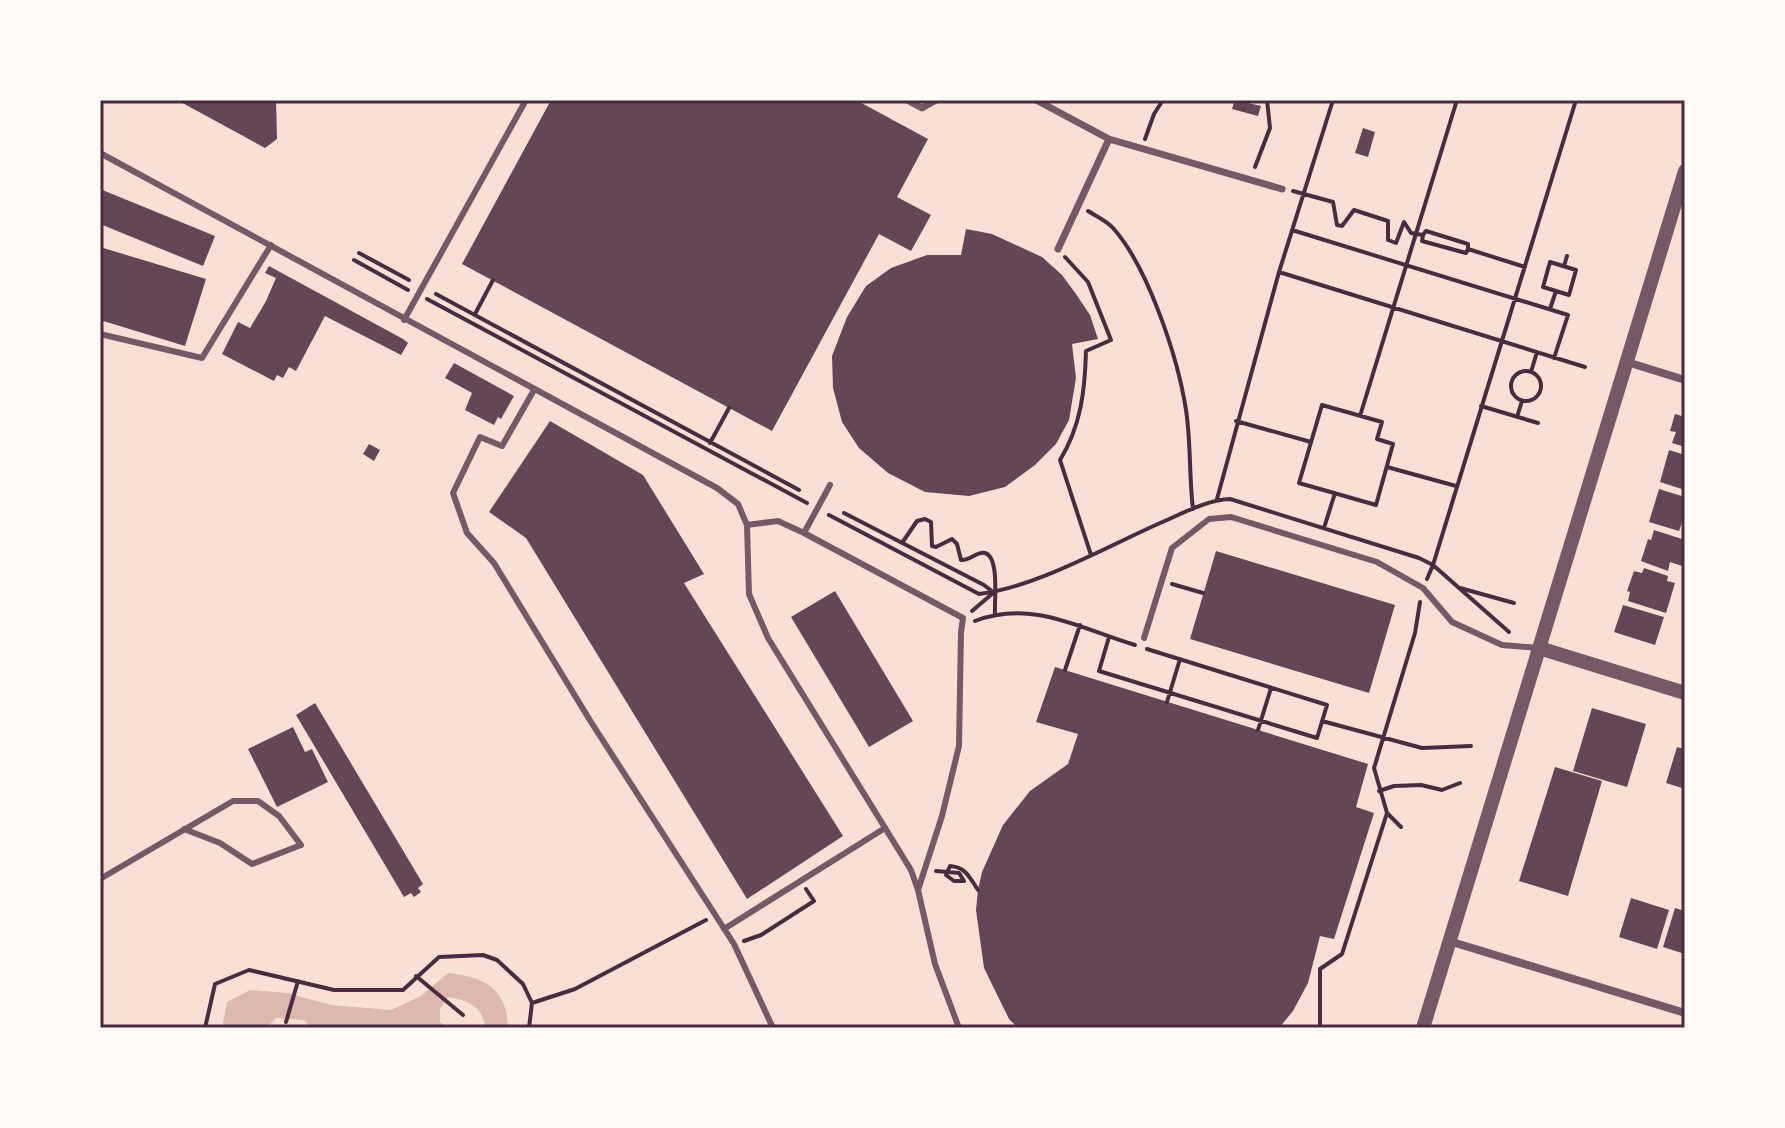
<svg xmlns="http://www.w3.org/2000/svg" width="1785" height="1128" viewBox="0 0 1785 1128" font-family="'Noto Sans',sans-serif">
	<rect width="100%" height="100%" fill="#f7e1d7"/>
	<path fill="#dcb8b0" d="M448,973C484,977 507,988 508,1028H485C484,1007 467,1000 448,997L440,1009V1022L447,1028H312L304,1020L276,1018C266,1034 239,1028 222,1028L227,1002L250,990L287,993L331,1005L391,1010L421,996Z"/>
	<path fill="#644757" d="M177,100H276L277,139L265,148Z
		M551,100H856L928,139L897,197L931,215L911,251L879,234L772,431L462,264Z
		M1235,100L1261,106L1258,116L1232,109Z
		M1363,128L1375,132L1368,157L1355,153Z
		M100,189L215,236L203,266L100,224Z
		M966,229L992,234L1042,257L1062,275L1076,294L1090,315L1098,339L1072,344L1076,378L1069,420L1056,444L1035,465L1005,487L969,496L925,492L888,473L859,448L842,422L833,388L832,356L847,317L866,286L891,268L927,255H961Z
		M100,247L206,279L185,346L100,320Z
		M269,266L403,339L408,343L401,355L325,316L296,371L289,367L283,378L277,375L274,381L222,354L238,322L250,328L266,301L276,278L265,273Z
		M454,363L514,396L501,419L498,417L494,425L465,410L472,393L445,378Z
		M1675,414L1685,417V447L1672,443L1676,432L1670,431Z
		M550,421L643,475L704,574L684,583L843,836L747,899L526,538L489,512Z
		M369,444L380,450L374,461L363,454Z
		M1669,450L1685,455V490L1660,482Z
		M1659,489L1685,497V514L1679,531L1649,522Z
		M1654,530L1685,540L1682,566L1670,562L1668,571L1641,561L1648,539L1651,540Z
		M1216,551L1395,605L1369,693L1190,639Z
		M1644,568L1668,576L1667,581L1675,583L1666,613L1628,601L1630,592L1627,591L1634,571L1642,573Z
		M835,591L913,721L869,747L791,617Z
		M1623,605L1664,617L1655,645L1614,632Z
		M1055,667L1368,764L1356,807L1374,813L1334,939L1320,936L1308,983L1293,1011L1279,1028H1018L1009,1019L984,968L976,910L978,890L982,872L1003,825L1030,791L1068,764L1078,734L1036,722Z
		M315,703L423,884L418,888L421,892L414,897L411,893L404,897L296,715Z
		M1592,708L1646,724L1627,787L1573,771Z
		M293,727L305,752L312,749L328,782L277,807L248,749Z
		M1677,747L1685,749V789L1666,783Z
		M1555,767L1602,781L1568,896L1519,881Z
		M1631,898L1669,910L1657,949L1619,937Z
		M1675,908L1685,911V954L1663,947Z"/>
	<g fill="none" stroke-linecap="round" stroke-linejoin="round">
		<path stroke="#4a2c40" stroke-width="4" d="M1145,139L1154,114L1163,100
			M1255,167L1270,128L1267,100
			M1293,191L1333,202L1337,225L1342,226L1354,210L1388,221V240L1396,243L1404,222L1411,233L1423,235L1422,241L1466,253L1468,249L1525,267
			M1088,211C1096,216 1107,221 1113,228C1148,267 1178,358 1186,410C1191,442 1189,476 1193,509
			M1292,230L1568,315L1554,358
			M1423,235L1426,231L1468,244V249
			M359,253L409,280
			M1065,257L1088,282L1111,340L1086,351C1085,390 1081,426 1060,460L1091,555
			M354,260L408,290
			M1564,266L1567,256
			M1279,272L1585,367
			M436,294L799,490
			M427,299L807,503
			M1550,309L1556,291L1569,295L1576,270L1550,262L1543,287L1556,291
			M475,314L493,280
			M1511 386a15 15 0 1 1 30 0a15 15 0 1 1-30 0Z
			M1531,372L1537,352
			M1322,405L1382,422L1377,439L1393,444L1376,505L1299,483Z
			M1481,406L1538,423
			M1360,416L1457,100
			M1517,417L1522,401
			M1236,421L1311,442
			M710,443L729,408
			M1387,467L1456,486
			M1217,499L1279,272L1333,100
			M844,513L984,585L993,592
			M829,515L979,594C1038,587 1111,544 1167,520C1187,511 1208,500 1230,499L1419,558L1433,565L1509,632
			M1324,528L1335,493
			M902,543L917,521L925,519L931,522L932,546L936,547L952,539L957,544L961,560C970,561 977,551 985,553C1000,557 994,603 995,615
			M1427,579L1433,565L1576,100
			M1172,584L1203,593
			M1460,588L1514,603
			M972,611L992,594
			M975,621C1032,599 1081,629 1135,645
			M1109,637L1099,671L1317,738L1327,705L1147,649
			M1065,670L1080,625
			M1167,702L1180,659
			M1322,721L1422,748L1471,746
			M1258,730L1271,688
			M1379,791L1394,786L1421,785L1442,790L1460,783
			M1401,827L1387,813L1374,768L1415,633L1420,602
			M936,871L959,873L964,881H954L946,875L950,866C966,867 970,878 978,890
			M744,941L761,935L814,901L806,889
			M416,976L463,1015
			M532,1003L575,989L706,920
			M286,1022L298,981
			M205,1028L215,984L249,970L334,990H403L439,957L483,955L497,960L523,984L532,1003L529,1028
			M1320,1028V969L1342,954L1387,813"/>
		<path stroke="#755966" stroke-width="6" d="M100,153L717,488L738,504L747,525L749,594L768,638L911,870L918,890L935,964L959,1028
			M404,320L526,100
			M100,334L202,358L271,245
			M534,390L502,446L480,437L453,493L467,533L494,563L591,722L734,944L773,1028
			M747,525L778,521L804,533L830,485
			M804,533L963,618L961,632L959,746L942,816L918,890
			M1144,638L1172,548L1209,519L1231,517L1377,562L1423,588L1452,622L1502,645L1539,648
			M100,879L233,801H258L279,816L301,845L252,864L220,843L184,829
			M724,929L885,828"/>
		<path stroke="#755966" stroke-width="7" d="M907,100L922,108L936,100
			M1036,100L1109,139L1058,249
			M1109,139L1282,189"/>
		<path stroke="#755966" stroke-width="8" d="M1627,362L1685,380
			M1449,941L1685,1013"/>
		<path stroke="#755966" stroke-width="14" d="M1539,648L1685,693
			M1423,1028L1685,171"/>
	</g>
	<rect width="1785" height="1128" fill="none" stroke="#fffaf5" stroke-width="204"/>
	<rect x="102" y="102" width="1581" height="924" fill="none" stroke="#4a2c40" stroke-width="3"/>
</svg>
